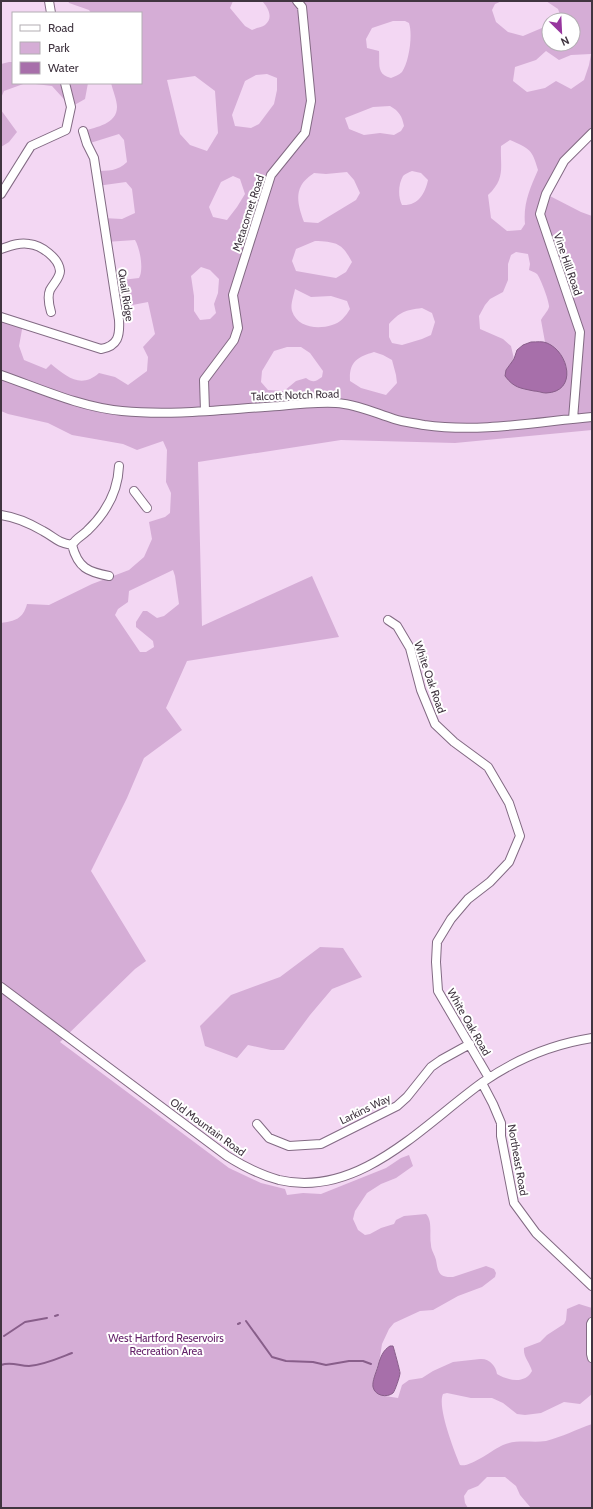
<svg xmlns="http://www.w3.org/2000/svg" width="593" height="1509" viewBox="0 0 593 1509" font-family="Cabin,sans-serif">
	<rect width="100%" height="100%" fill="#f3d7f3"/>
	<path fill="#d5add6" fill-rule="evenodd" d="M68,1H233L230,8L245,26L252,30C256,28 262,27 265,25C274,18 268,7 262,1H502L495,4L492,10L496,22L508,32L523,36L549,25V44H573V20H556L561,17L558,9L546,1H592V133L564,161L546,194L581,212L592,216V430L455,443L341,440L198,462L202,626L312,576L339,637L187,661L166,708L182,730L144,758L127,798L91,871L146,961L135,969L60,1042L229,1168L261,1183L285,1189L287,1195L303,1193L321,1194L386,1168L401,1158L409,1155L413,1166L396,1178L381,1184L367,1193L355,1211L353,1219L358,1230L365,1235L370,1234L381,1228L394,1224L396,1220L404,1216L426,1214C433,1221 429,1235 431,1245C431,1250 435,1255 436,1260C438,1271 438,1278 453,1277L486,1266L494,1269L496,1273L495,1277L482,1287L458,1296L433,1310L420,1311L394,1323L389,1329L382,1344L380,1357L373,1382L385,1396L398,1398L402,1385L409,1380L422,1378L433,1371L453,1362L480,1359C489,1358 496,1366 497,1374C509,1381 525,1384 532,1371C530,1363 523,1357 524,1348L540,1342L547,1335L564,1324L566,1320L567,1309L579,1304L592,1308V1394L580,1404L564,1402L541,1413L525,1415L517,1414L503,1403L492,1398H471L447,1393L443,1394C437,1407 454,1450 460,1465C470,1468 492,1450 503,1445C516,1439 532,1443 546,1441C562,1437 577,1429 592,1424V1508H531L520,1495L516,1486L505,1477H487L478,1486L468,1490L464,1496L465,1503L468,1508H1V623C15,621 23,619 27,604L49,605L92,584L129,570L144,557L152,539L149,522L165,517L170,513L171,493L166,482L167,450L163,441L137,450L123,444L72,435L48,423L8,414L1,411V317L23,324L19,346L24,360L46,369L51,364C67,377 81,389 99,373L115,377L128,385L147,371L148,357L143,347L155,334L148,302L117,308L113,281L139,278C144,270 140,248 135,240L106,242L103,218L122,219L135,213L132,189L126,182L97,186L95,171C108,171 118,171 127,162L124,140L119,134L87,144L84,131C96,127 117,124 117,107C117,100 113,91 111,83H141V13H91L89,10L69,3ZM393,21H405L409,23C413,35 409,62 402,72C399,75 395,76 391,78C376,74 380,64 379,51L367,48L366,39L372,28ZM546,51L559,60L571,55L591,54L589,65L584,80L571,89L556,81L545,88L527,92L513,81L515,67L536,60ZM267,74L277,78V90L274,104L259,124L251,128L235,126L232,115L245,81L256,75ZM195,76L215,91L218,133L207,151L190,145L180,134L167,80ZM390,106C399,111 402,116 404,126L401,131L394,135L380,133L364,135L349,129L345,118L373,107ZM510,140C530,149 532,149 538,170C530,188 523,204 525,224L521,230L507,231L491,218L488,195C506,178 500,167 501,146ZM412,171L421,173L428,180C425,194 418,206 402,205C398,197 398,185 403,176C405,174 409,172 412,171ZM347,172L354,180L360,193L356,200L318,223L304,222C300,211 295,197 301,186C303,181 310,176 314,173L326,174ZM233,176L240,179L245,194L237,207L227,220L213,217L209,207L221,182ZM315,241C337,242 342,243 352,262L346,272L336,278L296,271L292,261L296,249ZM516,252L528,254L530,264L529,270C531,271 535,272 537,274C540,277 550,303 549,307C548,311 543,316 541,320L545,342C556,348 562,357 567,368L561,388L555,391L543,393L521,388L506,370L514,359L511,346L503,339L480,329L479,316L485,305L490,299L503,292L508,280V264L511,255ZM201,267L210,270L219,279L218,293L214,304L216,313L210,319L200,320L194,311V296L191,276ZM295,289L311,297L331,296L347,301L350,309C346,316 340,323 332,325C317,330 297,327 292,311C290,305 294,295 295,289ZM422,308L432,313L435,322L431,335L422,339L402,345L392,343L389,337V324C400,312 405,310 422,308ZM287,347H301L310,353L323,371L322,377C315,382 313,383 306,378L296,381L284,391L268,390L261,382L262,371L274,351ZM374,352L383,355L392,360L396,375L397,383L386,395L361,388L350,381C349,362 357,357 374,352ZM173,570L175,576L179,604L164,616L157,618L147,611H143L136,622V627L153,641L154,647L146,652H140L115,615L118,609L128,602L129,591Z
		M9,62H13V83H26L4,91L1,98V64Z
		M27,83H88L85,99L71,107L52,86Z
		M1,110L17,132L9,142L1,147Z
		M320,947L343,948L362,977L332,989L310,1015L284,1050H271L248,1045L237,1058L205,1046L200,1026L231,995L280,977Z"/>
	<path fill="#a76faa" stroke="#885e8a" d="M531,342C537,342 542,341 547,343C569,352 578,392 546,393C542,393 538,391 534,391C520,388 514,388 505,376L506,370L514,359L517,350L523,345Z
		M390,1346H393C394,1349 400,1371 400,1373C400,1376 395,1391 393,1393C387,1398 375,1396 373,1387C372,1381 376,1373 378,1366C380,1358 383,1350 390,1346Z"/>
	<g fill="none" stroke-linecap="round" stroke-linejoin="round">
		<path stroke="#885e8a" stroke-width="2" d="M55,1316L58,1315
			M246,1321L272,1357L286,1361L313,1362L326,1365L349,1361H363L371,1364
			M238,1324L240,1323
			M4,1336L25,1322L47,1318
			M1,1365C11,1361 19,1366 29,1366C44,1365 59,1358 72,1353"/>
		<defs>
			<path id="minor" d="M49,1L51,13
				M1,194L31,146L66,130L71,107L65,83
				M1,249C10,246 19,242 29,244C41,245 59,258 60,271C60,278 53,284 50,290C47,297 49,305 51,312
				M1,317L101,349C118,346 120,336 119,320L94,158L87,144L83,131
				M1,375C41,389 80,407 122,411C174,416 227,409 279,406C298,404 317,402 336,403C356,404 375,413 394,419C403,422 414,423 424,425C480,433 536,422 592,417
				M205,411L204,380L234,340L238,328L233,295L271,175L305,133L311,101L302,7L297,1
				M573,419L580,332L540,214L546,194L564,161L592,133
				M134,491L147,508
				M1,515C15,517 31,524 43,531C56,538 56,542 72,545
				M72,545C76,538 82,536 87,531C106,513 118,491 119,466
				M72,545C78,568 88,572 109,576
				M388,620L397,626L410,648L421,690L435,724L454,742L488,767L509,803L520,836L509,862L490,882L468,899L451,919L437,942L436,962L438,991L489,1078
				M1,987L227,1156C243,1166 260,1175 279,1180C359,1199 424,1124 483,1082C515,1060 553,1044 592,1038
				M482,1083L493,1104L501,1123V1136L514,1203L536,1233L592,1286
				M257,1124L269,1138L289,1146L321,1144L397,1106L407,1097L431,1067L441,1060L470,1044
				M592,1322L591,1324V1354L592,1358"/>
		</defs>
		<use href="#minor" stroke="#826a83" stroke-width="10"/>
		<use href="#minor" stroke="#fff" stroke-width="8"/>
	</g>
	<g text-anchor="middle" dominant-baseline="central" stroke-width="4" stroke-linejoin="round" paint-order="stroke">
		<g font-size="11" fill="#403540" stroke="#fff">
			<text transform="translate(248 213) rotate(-72)">Metacomet Road</text>
			<text transform="translate(568 264) rotate(71)">Vine Hill Road</text>
			<text transform="translate(126 295) rotate(81)">Quail Ridge</text>
			<text transform="translate(295 395) rotate(-2)">Talcott Notch Road</text>
			<text transform="translate(430 677) rotate(71)">White Oak Road</text>
			<text transform="translate(469 1022) rotate(60)">White Oak Road</text>
			<text transform="translate(365 1109) rotate(-26)">Larkins Way</text>
			<text transform="translate(208 1127) rotate(36)">Old Mountain Road</text>
			<text transform="translate(518 1160) rotate(80)">Northeast Road</text>
		</g>
		<g font-size="11" fill="#631f68" stroke="#fff">
			<text x="166" y="1338">West Hartford Reservoirs<tspan x="166" dy="13">Recreation Area</tspan></text>
		</g>
	</g>
	<rect width="593" height="1509" fill="none" stroke="#403540" stroke-width="4"/>
	<rect x="12" y="12" width="130" height="72" fill="#ffffff" stroke="#b3aeb3"/>
	<rect x="20" y="25" width="20" height="6" fill="#ffffff" stroke="#b3aeb3"/>
	<text x="48" y="32" font-size="12" fill="#403540">Road</text>
	<rect x="20" y="42" width="20" height="12" fill="#d5add6" stroke="#b3aeb3"/>
	<text x="48" y="52" font-size="12" fill="#403540">Park</text>
	<rect x="20" y="62" width="20" height="12" fill="#a76faa" stroke="#b3aeb3"/>
	<text x="48" y="72" font-size="12" fill="#403540">Water</text>
	<g transform="translate(561 32) rotate(156)"><circle r="19" fill="#ffffff" stroke="#b3aeb3"/>
	<path d="M0-3L7 15L0 10L-7 15Z" fill="#97369e"/>
	<text y="-6" font-size="11" font-weight="bold" text-anchor="middle" fill="#403540">N</text>
	</g>
</svg>
